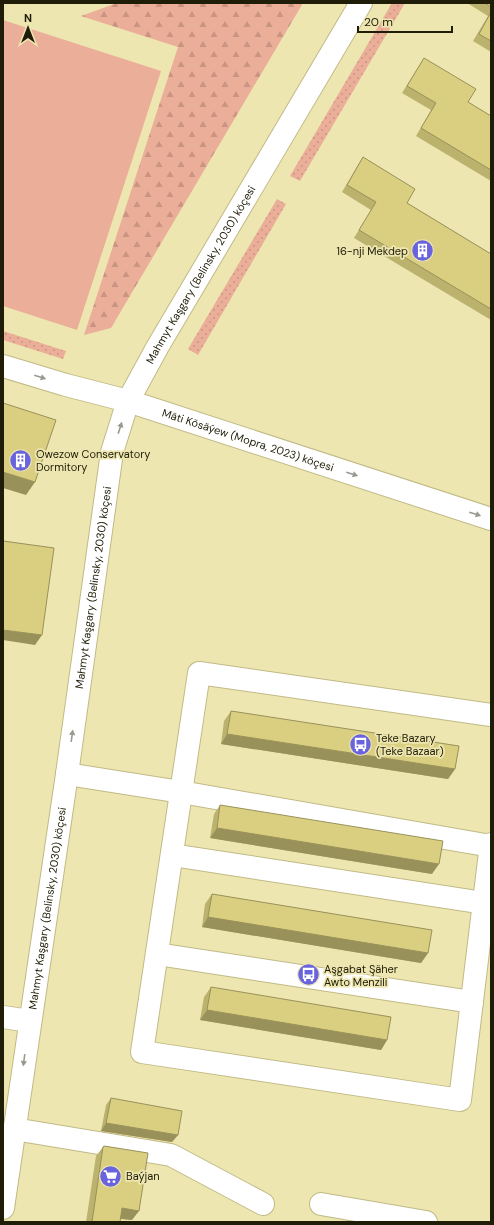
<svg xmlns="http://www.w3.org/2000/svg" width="494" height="1225" viewBox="0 0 494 1225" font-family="'DM Sans',sans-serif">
	<defs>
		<pattern id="grass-dots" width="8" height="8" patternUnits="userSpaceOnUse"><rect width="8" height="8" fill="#ebae98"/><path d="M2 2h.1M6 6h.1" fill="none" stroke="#c99582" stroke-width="1.8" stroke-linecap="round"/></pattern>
		<pattern id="forest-firs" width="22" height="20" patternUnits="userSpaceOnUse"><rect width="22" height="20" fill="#ebae98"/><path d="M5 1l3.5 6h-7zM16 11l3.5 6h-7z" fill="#c99582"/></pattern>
	</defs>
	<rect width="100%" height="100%" fill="#eee6b1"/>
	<path fill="url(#grass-dots)" d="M392,3H405L300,181L290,176Z
		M277,199L286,204L198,355L188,349Z
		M3,331L66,351L63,359L3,340Z"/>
	<path fill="url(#forest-firs)" d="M117,3H303L111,328L84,335L178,47L81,16Z"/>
	<path fill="#ebae98" d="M3,20L161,71L77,330L3,306Z"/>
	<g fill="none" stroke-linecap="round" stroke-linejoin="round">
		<defs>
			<g id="minor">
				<path id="s1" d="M3,366L66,385L128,401L491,519"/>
				<path d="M491,715L199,673L142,1052L460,1100L491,844"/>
				<path d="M67,774L181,792L491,846"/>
				<path d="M172,855L484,903"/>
				<path d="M157,954L472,1002"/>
				<path d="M3,1017L30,1021"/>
				<path d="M14,1129L171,1155L263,1204"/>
				<path d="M321,1204L426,1222"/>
				<path id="s2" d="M3,1208L67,774L112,452L128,401L158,346L361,3"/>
			</g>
		</defs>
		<use href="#minor" stroke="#c1ba86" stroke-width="24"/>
		<use href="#minor" stroke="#fff" stroke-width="22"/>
	</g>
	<path fill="#bbb26e" d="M467,3H491V52L473,41L488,16Z
		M424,58L468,102L491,116V181L416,136L431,110L402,93Z
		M363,157L407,203L491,254V320L354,238L371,210L342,192L358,165Z
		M231,711L455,769L448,779L221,744L224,721Z
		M220,805L432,874L210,838L214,814Z
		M212,894L428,953L421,963L202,927L205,904Z
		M211,987L387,1040L381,1050L200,1020L204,997Z
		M111,1098L178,1135L172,1142L101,1131L106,1105Z
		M103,1147L132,1220L120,1219V1222H86L96,1156Z"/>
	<path fill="#99915a" d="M3,472L35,482L26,495L3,488Z
		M3,630L42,635L35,645L3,640Z
		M227,734L455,769L448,779L221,744Z
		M217,828L439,864L432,874L210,838Z
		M208,917L428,953L421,963L202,927Z
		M207,1010L387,1040L381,1050L200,1020Z
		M106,1123L178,1135L172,1142L101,1131Z
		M122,1208L139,1211L132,1220L115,1218Z"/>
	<path fill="#dacf80" stroke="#99915a" d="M485,3H491V7Z
		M491,12V41L479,34Z
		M424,58L476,89L468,102L491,116V170L421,128L436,103L407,86Z
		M363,157L415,189L407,203L491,254V309L359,230L376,202L347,185Z
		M3,403L56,420L35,482L3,472Z
		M3,541L54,548L42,635L3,630Z
		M231,711L459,746L455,769L227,734Z
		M220,805L443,841L439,864L217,828Z
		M212,894L432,930L428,953L208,917Z
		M211,987L391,1017L387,1040L207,1010Z
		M111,1098L182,1111L178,1135L106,1123Z
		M104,1146L148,1153L139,1211L122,1208L120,1222H92L103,1147Z"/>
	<defs><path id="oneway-solid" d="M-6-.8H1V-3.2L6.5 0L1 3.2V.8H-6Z"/></defs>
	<g fill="#9a998f">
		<use href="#oneway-solid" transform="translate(40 377) rotate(17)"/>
		<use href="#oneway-solid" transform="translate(120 428) rotate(-72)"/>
		<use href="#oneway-solid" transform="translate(352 474) rotate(18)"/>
		<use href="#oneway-solid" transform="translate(475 514) rotate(18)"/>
		<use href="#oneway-solid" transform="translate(72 736) rotate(-82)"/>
		<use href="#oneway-solid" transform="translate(24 1060) rotate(98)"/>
	</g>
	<defs>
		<symbol id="building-disc" viewBox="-11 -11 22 22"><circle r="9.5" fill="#6964dd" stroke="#eee6b1"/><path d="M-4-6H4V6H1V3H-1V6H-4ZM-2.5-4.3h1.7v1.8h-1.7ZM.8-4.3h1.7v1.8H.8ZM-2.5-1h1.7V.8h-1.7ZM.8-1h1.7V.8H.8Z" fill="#fff"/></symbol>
		<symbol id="bus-disc" viewBox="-11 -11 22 22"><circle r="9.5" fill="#6964dd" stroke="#eee6b1"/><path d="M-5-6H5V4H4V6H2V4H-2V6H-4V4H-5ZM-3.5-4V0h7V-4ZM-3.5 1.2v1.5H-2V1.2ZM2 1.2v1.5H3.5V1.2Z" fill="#fff"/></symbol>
		<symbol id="supermarket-disc" viewBox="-11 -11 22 22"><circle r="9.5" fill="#6964dd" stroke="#eee6b1"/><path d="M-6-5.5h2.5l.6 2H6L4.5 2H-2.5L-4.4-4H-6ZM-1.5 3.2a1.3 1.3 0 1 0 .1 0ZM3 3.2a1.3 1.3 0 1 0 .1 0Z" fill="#fff"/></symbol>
	</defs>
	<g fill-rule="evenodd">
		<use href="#building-disc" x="410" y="238" width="25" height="25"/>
		<use href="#building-disc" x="8" y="448" width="25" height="25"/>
		<use href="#bus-disc" x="348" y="732" width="25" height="25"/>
		<use href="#bus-disc" x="296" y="962" width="25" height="25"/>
		<use href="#supermarket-disc" x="98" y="1164" width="25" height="25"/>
	</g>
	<g text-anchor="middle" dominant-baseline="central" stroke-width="3.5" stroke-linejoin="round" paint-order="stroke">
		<g font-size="11" fill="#1f1c07" stroke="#eee6b1" text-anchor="start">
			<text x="408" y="251" text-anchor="end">16-nji Mekdep</text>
			<text x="36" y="454">Owezow Conservatory<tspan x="36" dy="13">Dormitory</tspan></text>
			<text x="376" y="738">Teke Bazary<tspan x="376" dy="13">(Teke Bazaar)</tspan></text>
			<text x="324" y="969">Aşgabat Şäher<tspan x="324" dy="13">Awto Menzili</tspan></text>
			<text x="126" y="1176">Baýjan</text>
		</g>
		<g font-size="11" fill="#1f1c07" stroke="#eee6b1">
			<text stroke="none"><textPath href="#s2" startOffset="963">Mahmyt Kaşgary (Belinsky, 2030) köçesi</textPath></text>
			<text stroke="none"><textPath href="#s1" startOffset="256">Mäti Kösäýew (Mopra, 2023) köçesi</textPath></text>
			<text stroke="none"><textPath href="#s2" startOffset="627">Mahmyt Kaşgary (Belinsky, 2030) köçesi</textPath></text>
			<text stroke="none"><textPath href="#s2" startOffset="303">Mahmyt Kaşgary (Belinsky, 2030) köçesi</textPath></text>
		</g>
	</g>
	<rect width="494" height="1225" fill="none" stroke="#1f1c07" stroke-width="8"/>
	<g transform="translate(28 28)" stroke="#eee6b1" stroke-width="3" paint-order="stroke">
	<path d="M0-3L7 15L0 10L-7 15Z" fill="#1f1c07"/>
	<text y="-6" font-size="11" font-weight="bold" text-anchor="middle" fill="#1f1c07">N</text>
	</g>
	<path d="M358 26v6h94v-6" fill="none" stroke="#1f1c07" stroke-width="2"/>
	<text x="364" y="26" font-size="12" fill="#1f1c07" stroke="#eee6b1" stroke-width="3" paint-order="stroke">20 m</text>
</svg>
